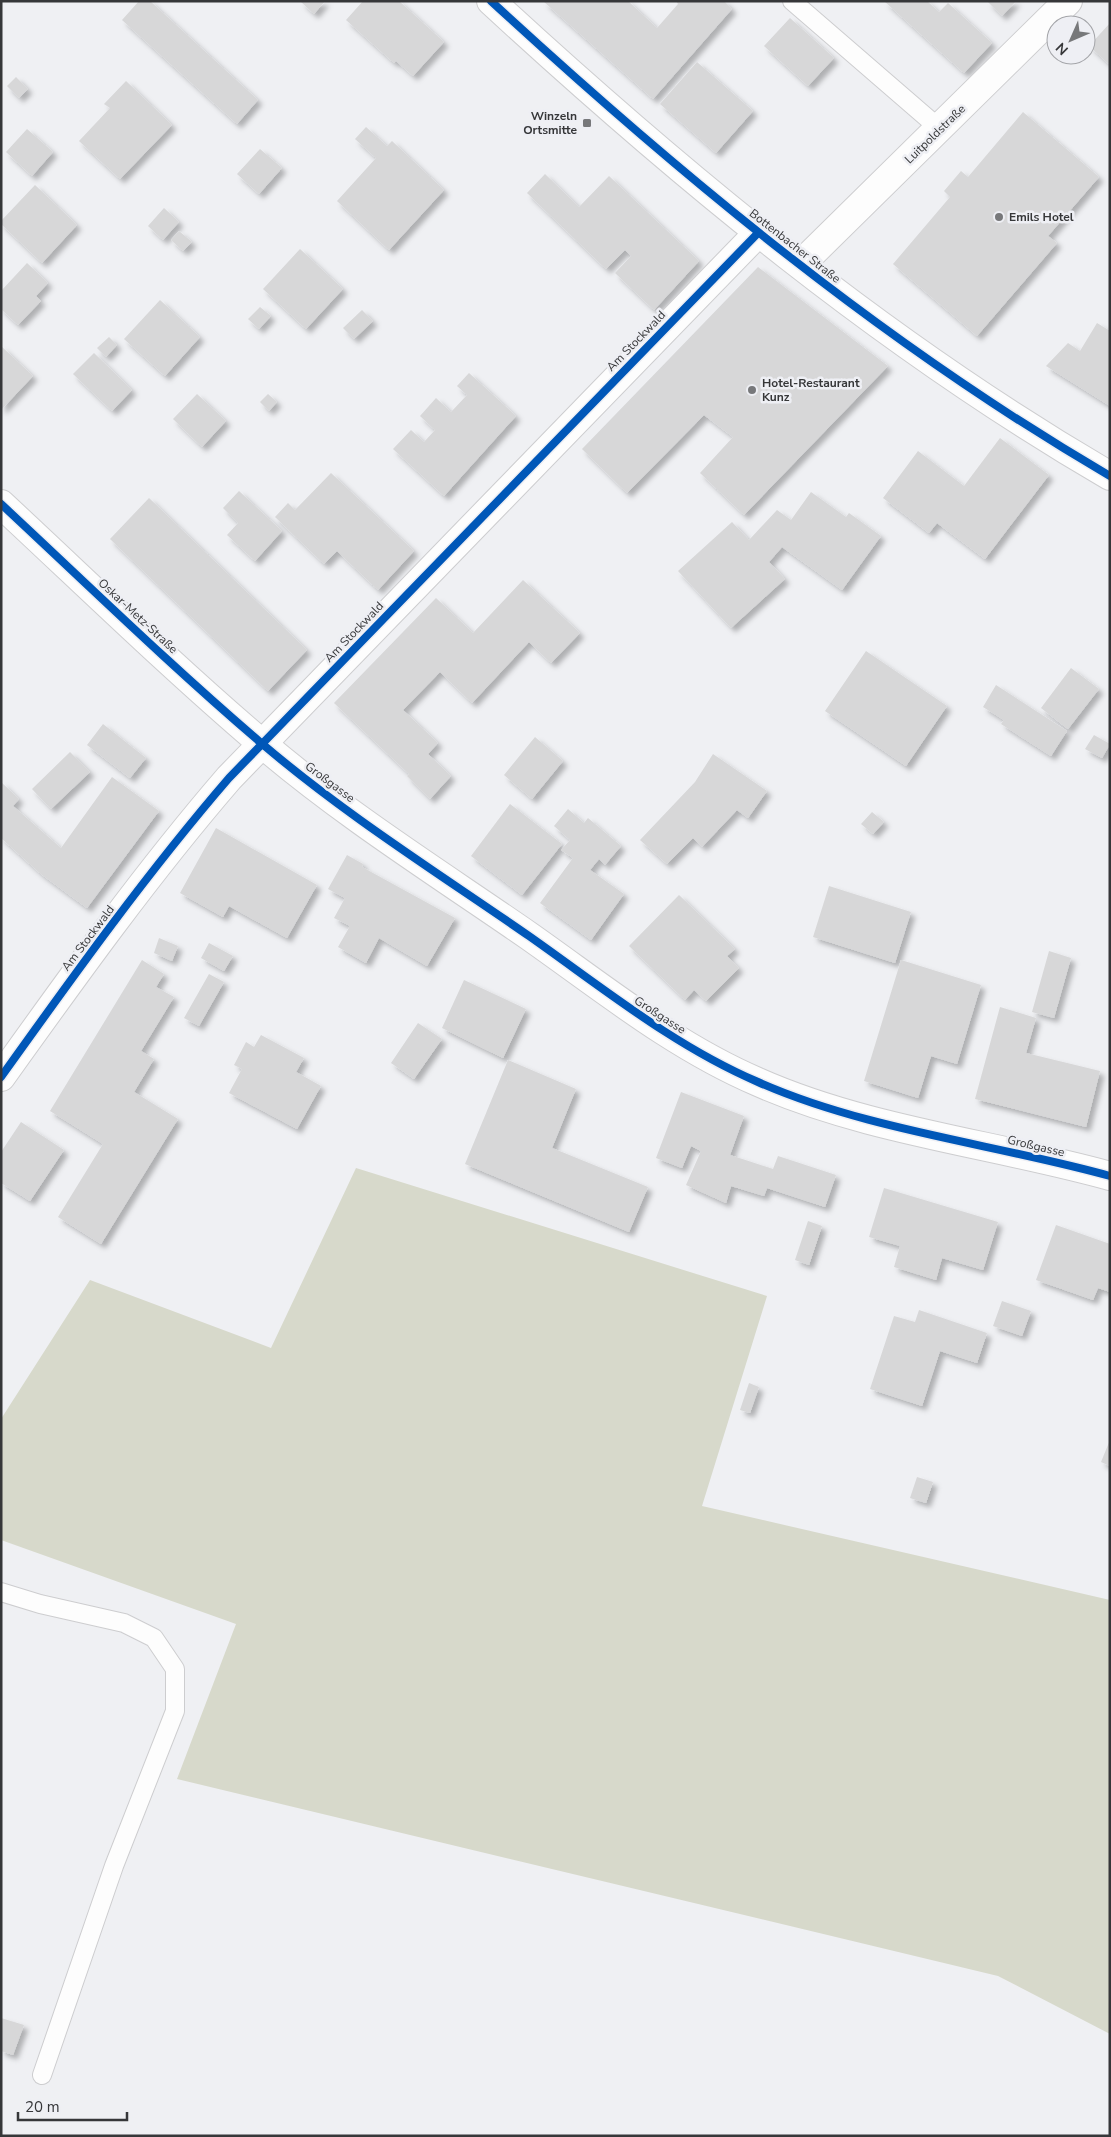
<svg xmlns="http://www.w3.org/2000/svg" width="1111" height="2137" viewBox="0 0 1111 2137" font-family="'Nunito Sans',sans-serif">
	<defs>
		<filter id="shadow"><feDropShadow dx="4.5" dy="4.5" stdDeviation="2.5" flood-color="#0004"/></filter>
	</defs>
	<rect width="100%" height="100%" fill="#eff0f3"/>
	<path fill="#d7d9cb" d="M356,1168L767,1296L702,1506L1110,1600V2034L998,1976L177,1779L236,1624L1,1540V1419L90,1280L271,1348Z"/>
	<path fill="#d7d7d8" filter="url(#shadow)" d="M139,1H150L258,100L237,124L122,20Z
		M300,1H325L314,14Z
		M363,1H399L444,42L413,76L396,61L394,63L346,20Z
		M543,1H628L657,28L678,4L676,1H724L732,9L653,99Z
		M884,1H927L939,12L948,3L992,43L964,73Z
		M987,1H1016L1002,16Z
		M790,18L834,58L808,86L764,46Z
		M1110,23V65L1089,46Z
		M697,62L753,111L716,153L660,104Z
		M16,77L28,89L19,98L7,86Z
		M126,81L172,125L120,179L79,141L110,108L104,104Z
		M1023,112L1099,177L1048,236L1057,243L977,336L893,264L950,197L944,191L961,171L968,177Z
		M366,127L387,146L392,141L444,190L389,250L337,201L376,158L355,139Z
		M27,129L53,152L32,176L6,152Z
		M260,149L282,168L259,194L237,174Z
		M545,174L579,207L609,176L699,261L654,310L615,273L631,256L625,250L606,269L527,193Z
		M35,185L77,225L42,263L1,224V221Z
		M164,208L179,222L163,240L148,226Z
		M179,231L192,242L183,251L171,240Z
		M300,249L343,289L306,329L263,289Z
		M27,263L48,283L36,296L41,301L18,325L1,309V291Z
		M758,267L888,366L744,515L700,473L733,437L704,415L627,493L582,449Z
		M160,300L200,337L165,376L124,339Z
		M260,307L271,316L259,329L248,319Z
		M362,310L373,321L354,339L343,328Z
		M1097,323L1110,331V406L1046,366L1068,343L1080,351Z
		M109,337L117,345L106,357L97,348Z
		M1,346L33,376L1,410Z
		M94,353L132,390L112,411L73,374Z
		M469,373L516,416L444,496L393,449L411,430L424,442L435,430L420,416L436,398L451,412L467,395L457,386Z
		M197,394L226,421L202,447L173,419Z
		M268,394L277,402L269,411L260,402Z
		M1000,438L1049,475L985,559L937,523L929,533L883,498L918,451L964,486Z
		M331,473L414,551L378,590L337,551L324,564L275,517L288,503L295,510Z
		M239,491L282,531L255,561L227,535L238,523L223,508Z
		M811,492L846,517L849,513L881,536L842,590L782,547L769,562L785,579L731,628L678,571L732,522L749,540L777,510L791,520Z
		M149,498L307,650L268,691L110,539Z
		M523,580L580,633L551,663L529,642L472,703L440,672L403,710L438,743L428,754L451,776L430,799L407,776L409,774L334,703L436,598L473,633Z
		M866,651L947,706L906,766L825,711Z
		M1071,668L1099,689L1068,729L1041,708Z
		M996,685L1067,731L1051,756L1001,724L1004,720L983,707Z
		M103,724L146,758L130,778L87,745Z
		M1094,735L1110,744L1102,758L1085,749Z
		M535,737L563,761L532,799L504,775Z
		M70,752L90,772L51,809L32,789Z
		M713,754L767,791L748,818L737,810L702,847L693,838L667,864L640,840L695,782Z
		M112,777L159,811L87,908L41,874L1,838V782L19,799L13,806L61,848Z
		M510,804L562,844L522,895L471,856Z
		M568,809L584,823L588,818L621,846L605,865L599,859L590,870L624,894L591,940L540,903L573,858L561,850L570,840L554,826Z
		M872,812L884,822L873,834L861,824Z
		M216,828L317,885L287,938L229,906L223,917L180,893Z
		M347,855L363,864L362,867L455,918L427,966L379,938L366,963L338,947L350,926L334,918L345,898L328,889Z
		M829,886L911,912L895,963L813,937Z
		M679,895L735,949L727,956L739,968L706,1001L694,990L685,1000L629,946Z
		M159,938L178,946L172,961L154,953Z
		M209,943L233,956L224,971L201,958Z
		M1049,951L1071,958L1054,1018L1032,1012Z
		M142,960L164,974L156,987L174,997L141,1051L154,1059L134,1092L178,1119L101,1244L58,1217L103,1144L50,1111Z
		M901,960L981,985L957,1064L931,1056L918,1098L864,1081Z
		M209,974L224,982L199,1026L184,1018Z
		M464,980L526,1009L503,1058L442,1028Z
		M1000,1007L1036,1018L1026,1053L1100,1071L1086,1127L975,1099Z
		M418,1023L442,1039L414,1079L391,1063Z
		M261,1035L304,1058L296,1072L321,1086L297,1129L229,1093L242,1069L234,1065L246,1042L254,1047Z
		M508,1060L576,1089L552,1148L648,1187L629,1232L465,1164Z
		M681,1092L744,1116L730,1155L773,1169L778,1156L836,1175L825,1207L767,1188L764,1196L731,1186L726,1203L686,1185L701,1151L691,1146L682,1168L656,1158Z
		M21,1122L64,1150L30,1201L1,1183V1152Z
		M884,1188L998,1222L983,1270L942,1258L936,1280L894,1267L900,1246L869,1237Z
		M808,1221L822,1226L809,1265L795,1260Z
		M1056,1225L1110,1244V1292L1098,1288L1093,1300L1036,1280Z
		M1002,1301L1031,1311L1022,1336L993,1326Z
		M919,1310L987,1333L977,1363L940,1351L922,1406L870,1389L894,1316L915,1322Z
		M749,1383L759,1387L750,1413L740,1410Z
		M1110,1440V1466L1101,1462Z
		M917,1477L933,1482L926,1503L910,1498Z
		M1,2018L24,2025L13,2055L1,2051Z"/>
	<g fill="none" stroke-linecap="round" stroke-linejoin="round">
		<defs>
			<path id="service" d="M792,1L940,129
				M1,1592L40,1604L124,1623L154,1638L175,1669V1711L114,1866L42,2075"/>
			<path id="minor" d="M491,1C682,177 885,345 1110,476
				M800,265L1068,1
				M1,504C87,584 171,666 260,742C344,814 438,873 529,936C603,988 674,1046 758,1082C866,1130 995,1144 1110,1176
				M1,1077C74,975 147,873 229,778L758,233"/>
		</defs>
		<use href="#service" stroke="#cdcdcf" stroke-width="20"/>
		<use href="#minor" stroke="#cdcdcf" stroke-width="30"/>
		<use href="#service" stroke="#fdfdfd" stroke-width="18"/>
		<use href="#minor" stroke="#fdfdfd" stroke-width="28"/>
		<defs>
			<path id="cycleway" d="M491,1C682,177 885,345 1110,476
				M1,504C87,584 171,666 260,742C344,814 438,873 529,936C603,988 674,1046 758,1082C866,1130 995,1144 1110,1176
				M1,1077C74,975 147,873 229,778L758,233"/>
		</defs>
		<use href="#cycleway" stroke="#eeeff4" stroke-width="11"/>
		<use href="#cycleway" stroke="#0057b8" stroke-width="8"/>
	</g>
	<g fill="#77787a" stroke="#eeeff4" stroke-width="2">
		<rect x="582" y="118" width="10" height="10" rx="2.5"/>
		<circle cx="999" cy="217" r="5"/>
		<circle cx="752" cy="390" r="5"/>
	</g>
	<g text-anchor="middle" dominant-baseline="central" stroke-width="5" stroke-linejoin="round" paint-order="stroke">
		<g font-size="12" font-weight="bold" fill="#363739" stroke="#eeeff4" text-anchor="start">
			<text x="577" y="116" text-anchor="end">Winzeln<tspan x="577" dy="14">Ortsmitte</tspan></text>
			<text x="1009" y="217">Emils Hotel</text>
			<text x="762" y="383">Hotel-Restaurant<tspan x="762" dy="14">Kunz</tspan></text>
		</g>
		<g font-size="12" fill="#363739" stroke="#eeeff4">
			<text transform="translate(935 134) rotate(-44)">Luitpoldstraße</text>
			<text transform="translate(795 246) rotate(38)">Bottenbacher Straße</text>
			<text transform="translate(636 341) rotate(-46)">Am Stockwald</text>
			<text transform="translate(138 616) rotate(43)">Oskar-Metz-Straße</text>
			<text transform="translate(354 632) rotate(-46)">Am Stockwald</text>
			<text transform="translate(330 782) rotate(37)">Großgasse</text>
			<text transform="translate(88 938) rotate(-53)">Am Stockwald</text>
			<text transform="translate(660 1015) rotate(33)">Großgasse</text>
			<text transform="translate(1036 1146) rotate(13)">Großgasse</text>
		</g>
	</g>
	<rect width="1111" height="2137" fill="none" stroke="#363739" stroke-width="5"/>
	<g transform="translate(1071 40) rotate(225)"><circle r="24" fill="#eeeff4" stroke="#a4a5a9"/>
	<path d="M0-4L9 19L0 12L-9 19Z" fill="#77787a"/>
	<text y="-8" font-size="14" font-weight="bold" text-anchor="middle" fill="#363739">N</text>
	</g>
	<path d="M18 2112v8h109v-8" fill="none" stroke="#363739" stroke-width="2.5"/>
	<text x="25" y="2112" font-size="15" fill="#363739" stroke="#eeeff4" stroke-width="4" paint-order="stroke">20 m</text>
</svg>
